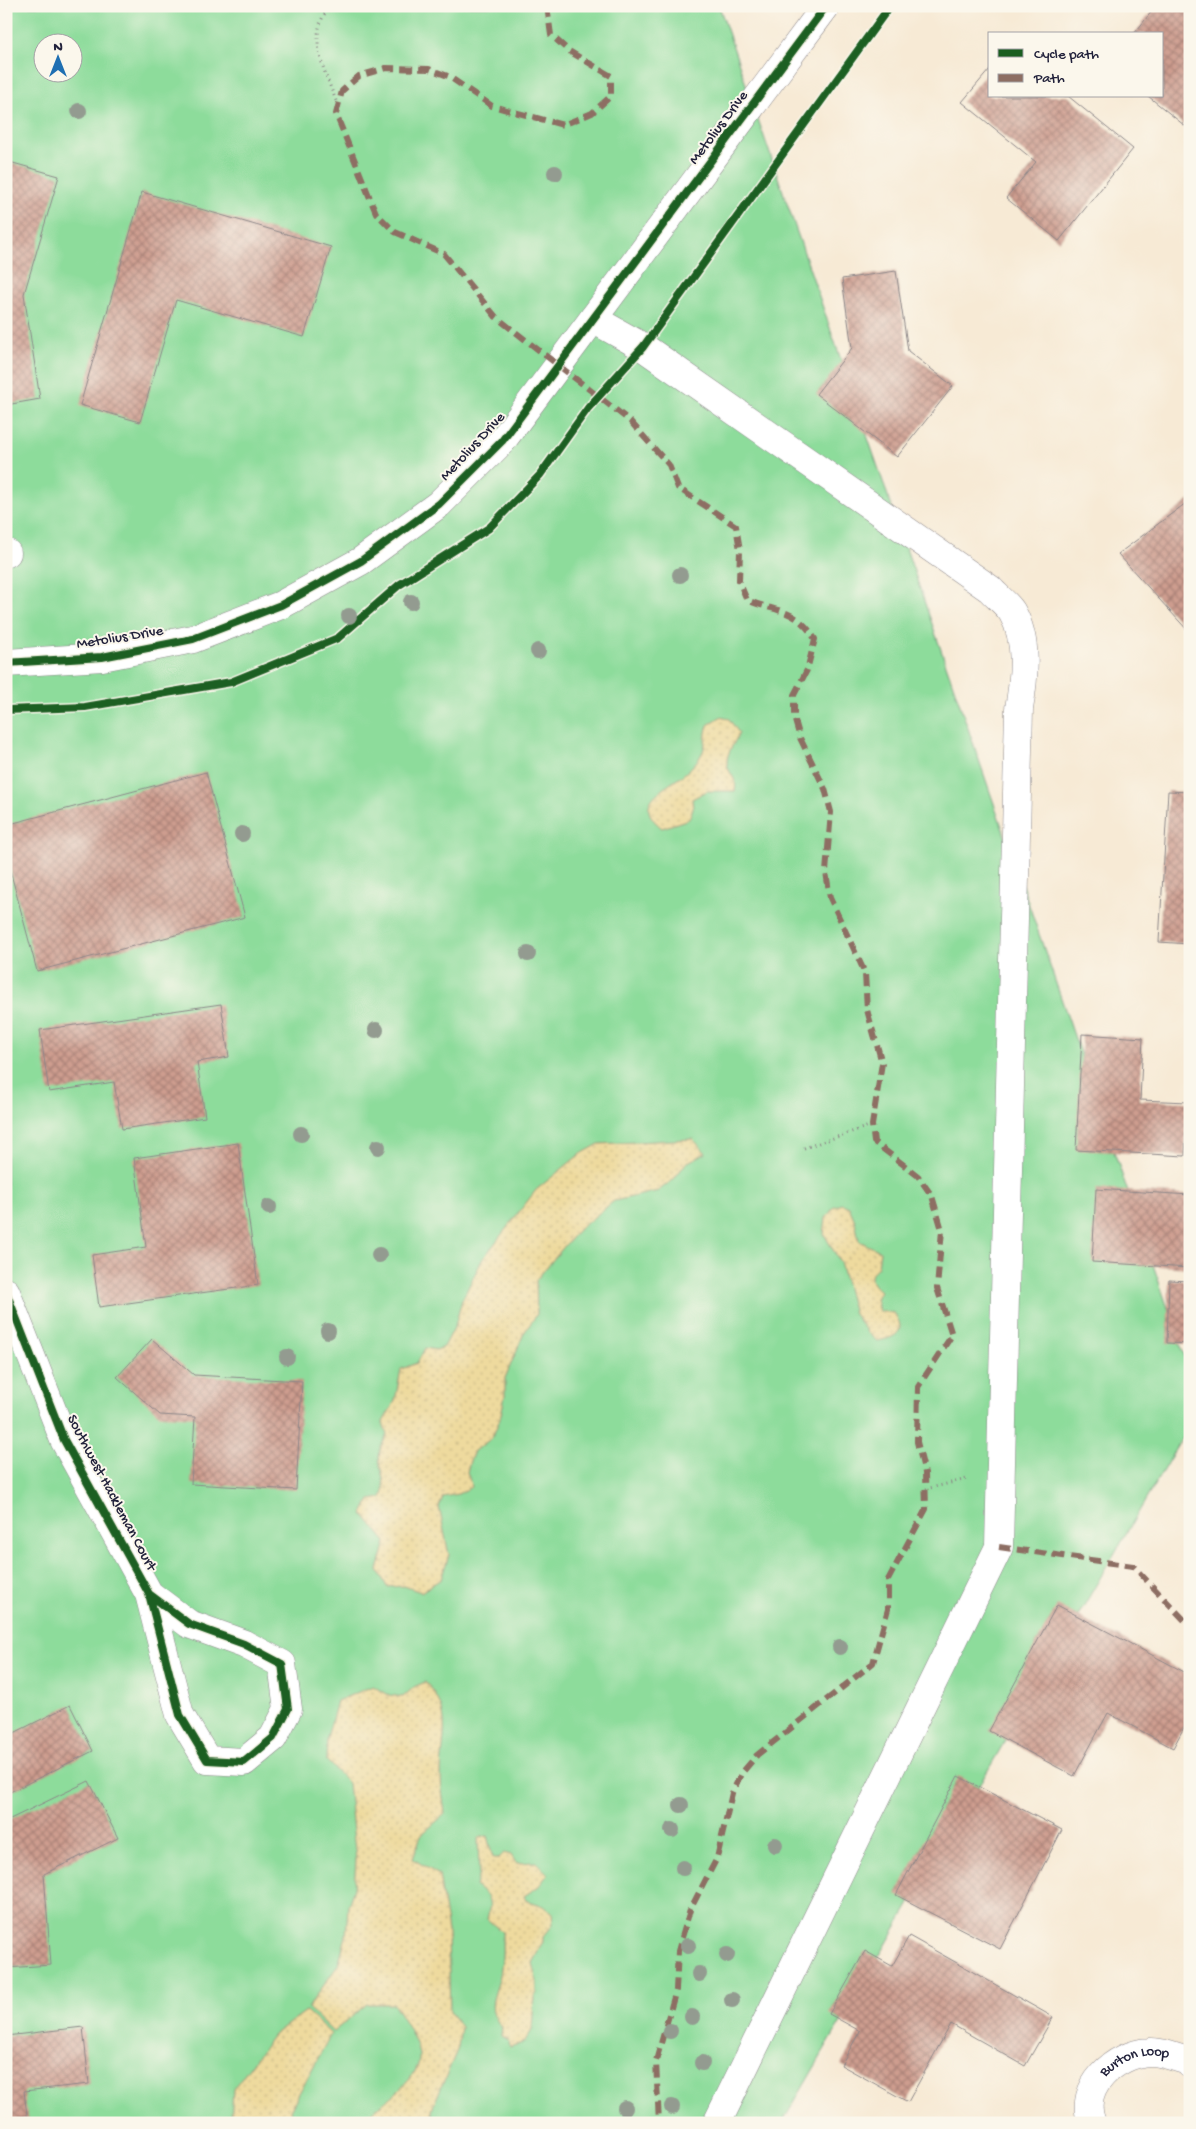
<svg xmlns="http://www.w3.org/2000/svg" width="1196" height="2129" viewBox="0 0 1196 2129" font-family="'Gochi Hand',sans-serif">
	<defs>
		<pattern id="sand-dots" width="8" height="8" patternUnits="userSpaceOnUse" patternTransform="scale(1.25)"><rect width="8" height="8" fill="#eeda9e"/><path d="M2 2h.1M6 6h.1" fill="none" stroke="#ccbb89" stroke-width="1.8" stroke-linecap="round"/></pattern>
		<pattern id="building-cross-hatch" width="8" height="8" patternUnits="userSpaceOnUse" patternTransform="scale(1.25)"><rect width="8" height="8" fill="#ce9d8f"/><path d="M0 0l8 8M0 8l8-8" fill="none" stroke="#a78076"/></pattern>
	</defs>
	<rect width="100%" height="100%" fill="#fbf7ec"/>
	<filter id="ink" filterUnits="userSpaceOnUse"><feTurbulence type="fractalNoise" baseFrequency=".02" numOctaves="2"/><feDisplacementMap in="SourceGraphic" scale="10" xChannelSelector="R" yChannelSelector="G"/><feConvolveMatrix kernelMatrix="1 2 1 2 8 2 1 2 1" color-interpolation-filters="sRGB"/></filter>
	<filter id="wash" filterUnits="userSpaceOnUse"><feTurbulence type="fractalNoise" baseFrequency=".0096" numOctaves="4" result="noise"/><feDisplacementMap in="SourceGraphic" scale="20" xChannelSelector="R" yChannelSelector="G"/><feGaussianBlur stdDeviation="1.12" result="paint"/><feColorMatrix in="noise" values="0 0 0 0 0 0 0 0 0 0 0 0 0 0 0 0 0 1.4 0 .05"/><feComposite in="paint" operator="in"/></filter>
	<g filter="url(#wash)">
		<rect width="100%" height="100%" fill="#f7ead5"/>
		<path fill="#8ddc9b" stroke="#587f6b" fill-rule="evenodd" d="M6,6H719L1190,1372V1424L782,2123H6ZM42,42H72V72H42Z"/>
		<path fill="url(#sand-dots)" stroke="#887e6c" d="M720,717L729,719L739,733C735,743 726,753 727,764C729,775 738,778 735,791H707L692,799L693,808L689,819L662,828C634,806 656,793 676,780C684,775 697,763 701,755C707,746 704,734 708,725Z
			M693,1139L706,1153L686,1163L674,1179L658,1191L614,1201L578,1230L536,1280L537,1314L524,1333L505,1378V1396L500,1419L492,1438L474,1451L470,1461L467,1472L472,1487L458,1494L443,1497L439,1507L449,1555L441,1579L421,1592L404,1586L387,1587L378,1570L386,1542L363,1514L370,1500L382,1498C389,1483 376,1466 380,1450C381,1445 385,1440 387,1435L383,1422L395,1401L401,1369L417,1363L425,1348L436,1350L444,1347L455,1326L462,1300L482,1260L536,1190L579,1155L599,1144Z
			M842,1204L849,1207L855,1221L859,1241L880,1251L878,1267C867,1275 870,1283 880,1291L876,1299L879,1311L894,1313C908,1332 895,1338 877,1341L867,1332L854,1314L840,1262L824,1234L826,1218L834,1207Z
			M425,1682C455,1712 441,1739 441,1776C441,1789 444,1802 445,1814L421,1835L413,1859L439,1875L448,1931L450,2012L461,2027L458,2048L432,2109L434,2123H356C374,2109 422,2081 419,2055C416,2037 403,2019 394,2004H367L333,2032L308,2008L338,1965L346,1936L348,1906L354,1888L356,1860L348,1783L326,1760L327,1738L337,1701L373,1686L389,1695L403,1697L414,1687Z
			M487,1836L493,1858H499L504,1853L511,1855L516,1863L536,1862L548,1874L539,1886L524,1896L526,1900L544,1906L552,1913L553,1925L543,1937V1942L532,1963L537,1982V1993L534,1997L532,2030L525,2042L511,2047L508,2040L501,2036L502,2027C482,2005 499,1993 501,1968C503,1956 502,1944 502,1932L487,1919C492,1900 490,1897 475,1886L479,1874L478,1837Z
			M306,2011L331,2034L290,2110L294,2123H231L233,2089L273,2035Z"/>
		<g id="blocks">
			<path fill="url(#building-cross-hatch)" d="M1156,6H1190V130L1148,96H1162V34H1134Z
				M990,69V96H1068L1133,149L1059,241L1006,198L1036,162L962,102Z
				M6,161L59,176L24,294L40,399L6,405Z
				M142,192L331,247L304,337L176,300L140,422L80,405Z
				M896,271L908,351L953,386L897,457L816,394L852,348L842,279Z
				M1190,500V633L1118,554Z
				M206,772L245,917L37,971L6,855V825Z
				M1168,791L1190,792V944L1159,942Z
				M221,1004L229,1057L197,1062L205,1117L122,1129L114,1082L49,1092L40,1030Z
				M1082,1034L1143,1038L1140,1100L1188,1102L1185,1156L1076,1150Z
				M238,1143L258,1285L99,1307L92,1255L146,1247L134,1158Z
				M1096,1189L1190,1195V1268L1092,1262Z
				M1169,1280L1190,1281V1344L1167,1343Z
				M152,1339L194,1375L302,1381L296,1490L191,1484L195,1417L160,1415L117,1377Z
				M1057,1605L1190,1675V1716L1173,1748L1108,1713L1074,1776L989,1731Z
				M70,1705L93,1751L6,1794V1737Z
				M958,1776L1062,1830L1000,1949L896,1895Z
				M89,1781L118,1838L44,1874L51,1965L6,1968V1868H8L6,1821Z
				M909,1936L1053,2017L1025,2066L951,2024L908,2102L841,2065L860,2031L829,2014L865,1951L892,1966Z
				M83,2027L89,2084L24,2091L28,2123H6V2036Z"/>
		</g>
	</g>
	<g filter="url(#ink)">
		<use href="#blocks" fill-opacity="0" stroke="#8c8688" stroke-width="1"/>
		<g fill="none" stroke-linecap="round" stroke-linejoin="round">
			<defs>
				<g id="minor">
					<path d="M593,319L643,347L990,589C997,597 1007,604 1012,612C1029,641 1024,679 1019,709L999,1547L717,2123"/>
					<path d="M6,553H7"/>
					<path d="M6,663L102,657L193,639L281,605L361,561L439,504L502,441L826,6"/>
					<path d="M6,1292L64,1440L149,1594L180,1715L207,1760L244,1762L273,1738L288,1709L282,1664L244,1644L189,1624L149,1594"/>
					<path id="s1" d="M1092,2123C1077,2087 1116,2054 1149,2052C1161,2051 1176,2058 1188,2061L1190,2064"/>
				</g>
			</defs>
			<use href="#minor" stroke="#8c8688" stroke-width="29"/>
			<path stroke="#8c8688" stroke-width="3" stroke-dasharray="1 4" stroke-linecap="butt" d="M331,6C303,34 327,76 338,106
				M804,1148L872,1125
				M926,1489L967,1479"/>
			<use href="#minor" stroke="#fff" stroke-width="28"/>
			<path stroke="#8d6e63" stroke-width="6" stroke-dasharray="12 6" stroke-linecap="butt" d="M547,6L551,35L569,51L611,76V96L592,113L563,125L492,106L448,76L429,69L386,68L359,76L342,91L336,114L376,213L395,232L444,254L496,317L630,421L669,465L678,488L736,526L740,550L739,581L747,600C778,613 796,608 815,639L807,670L794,695V717L800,738L825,789L831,812L826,872L830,898L865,973L867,1010L882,1063L872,1125L874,1142L918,1176L932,1196L942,1230L937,1288L952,1335L918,1387L917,1442L925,1473L926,1509L888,1580V1609L873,1663L757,1755L741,1774L732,1793L717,1858L690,1910L678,1951L676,1990L656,2061L659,2123
				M999,1547L1133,1566L1190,1626
				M1188,2061L1190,2057"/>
			<defs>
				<path id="cycleway" d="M6,663L102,657L193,639L281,605L361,561L439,504L502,441L826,6
					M6,710L85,707L231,682L338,638L399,585L489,528L540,475L588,408L643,347L890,6
					M6,1292L64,1440L149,1594L180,1715L207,1760L244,1762L273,1738L288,1709L282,1664L244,1644L189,1624L149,1594"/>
			</defs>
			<use href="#cycleway" stroke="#fbf7ec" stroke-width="11"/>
			<use href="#cycleway" stroke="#1b5e20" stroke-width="8"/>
		</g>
		<g fill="#939b90">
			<circle cx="79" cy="111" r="8"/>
			<circle cx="555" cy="173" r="8"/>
			<circle cx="680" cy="575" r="8"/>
			<circle cx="411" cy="602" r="8"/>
			<circle cx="349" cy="616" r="8"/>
			<circle cx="538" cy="651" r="8"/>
			<circle cx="242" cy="834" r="8"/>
			<circle cx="528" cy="954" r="8"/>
			<circle cx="376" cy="1030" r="8"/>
			<circle cx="301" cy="1134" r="8"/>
			<circle cx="378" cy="1147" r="8"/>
			<circle cx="269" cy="1207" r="8"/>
			<circle cx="379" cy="1255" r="8"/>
			<circle cx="328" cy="1331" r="8"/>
			<circle cx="287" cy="1357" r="8"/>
			<circle cx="840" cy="1647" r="8"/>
			<circle cx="681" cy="1805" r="8"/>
			<circle cx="672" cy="1830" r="8"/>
			<circle cx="775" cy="1845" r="8"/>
			<circle cx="683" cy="1868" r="8"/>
			<circle cx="688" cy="1946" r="8"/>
			<circle cx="727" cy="1955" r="8"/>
			<circle cx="699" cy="1974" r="8"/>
			<circle cx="732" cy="2000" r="8"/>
			<circle cx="692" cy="2017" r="8"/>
			<circle cx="670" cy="2031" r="8"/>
			<circle cx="702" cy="2063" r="8"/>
			<circle cx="672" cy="2107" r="8"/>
			<circle cx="625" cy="2108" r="8"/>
		</g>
	</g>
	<g text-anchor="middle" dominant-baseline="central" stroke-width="4" stroke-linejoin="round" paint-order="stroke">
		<g font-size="15" fill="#22223b" stroke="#fbf7ec">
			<text transform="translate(719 128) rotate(-53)">Metolius Drive</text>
			<text transform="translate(473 447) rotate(-47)">Metolius Drive</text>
			<text transform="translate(120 638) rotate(-9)">Metolius Drive</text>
			<text transform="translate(111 1493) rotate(62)">Southwest Hackleman Court</text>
			<text stroke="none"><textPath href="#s1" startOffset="89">Burton Loop</textPath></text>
		</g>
	</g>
	<rect width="1196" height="2129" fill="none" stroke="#fbf7ec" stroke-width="25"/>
	<rect x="988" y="32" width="175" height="65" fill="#fbf7ec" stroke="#a4a2a5"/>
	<rect x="998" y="49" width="25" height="8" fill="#1b5e20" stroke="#a4a2a5"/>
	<text x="1034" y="58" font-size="15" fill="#22223b">Cycle path</text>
	<rect x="998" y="74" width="25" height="8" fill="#8d6e63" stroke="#a4a2a5"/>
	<text x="1034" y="82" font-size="15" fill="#22223b">Path</text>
	<g transform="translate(58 58)"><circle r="24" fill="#fbf7ec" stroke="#a4a2a5"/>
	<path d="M0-4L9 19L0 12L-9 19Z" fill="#1f6fb2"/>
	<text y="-8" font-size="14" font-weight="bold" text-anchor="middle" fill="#22223b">N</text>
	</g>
</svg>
